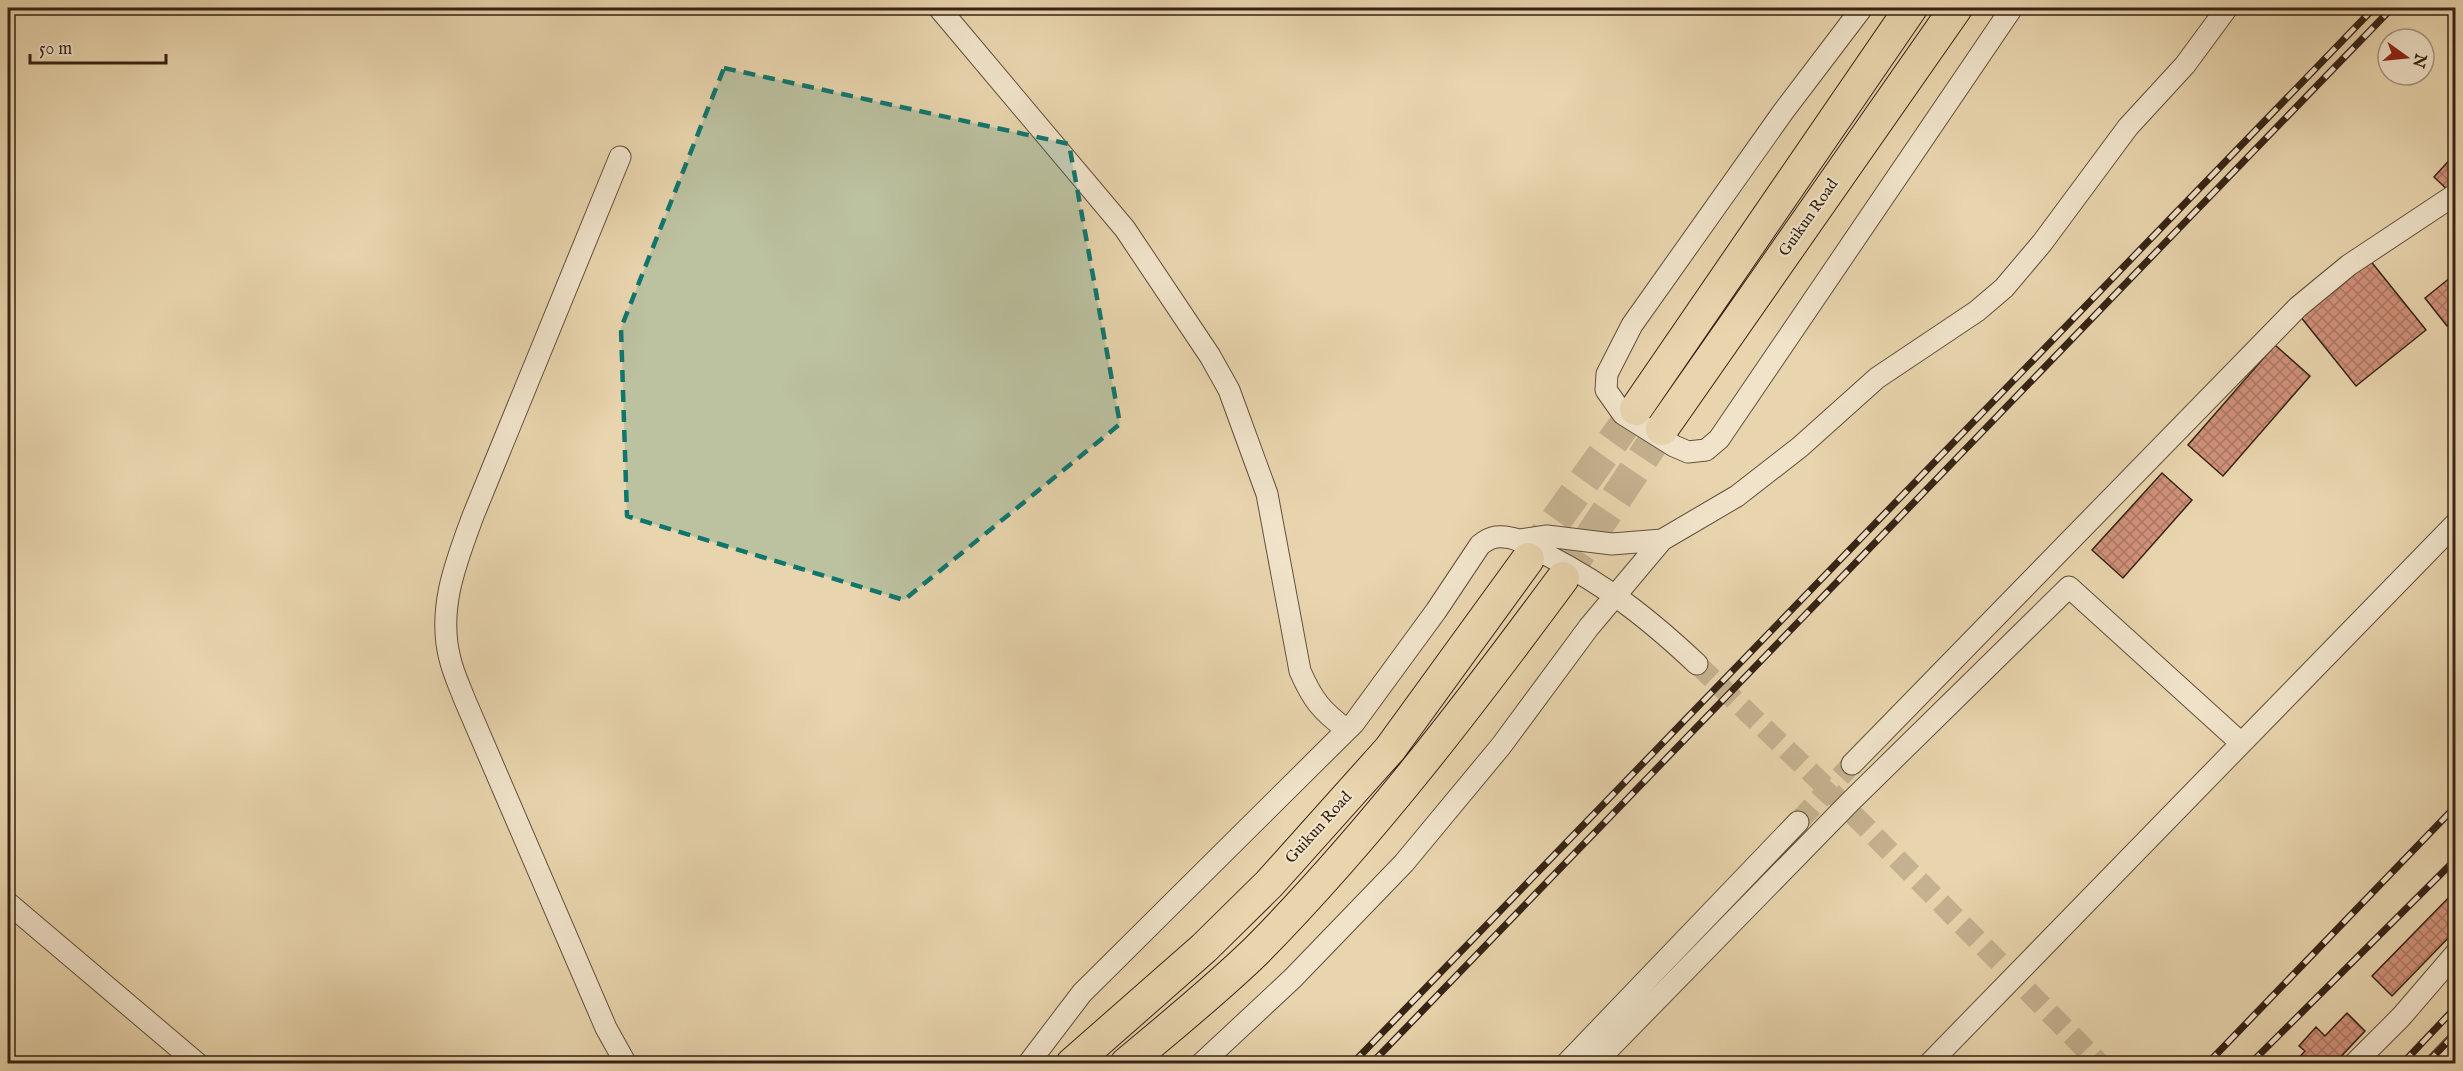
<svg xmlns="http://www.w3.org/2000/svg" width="2463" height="1071" viewBox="0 0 2463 1071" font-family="'IM FELL English',serif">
	<defs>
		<pattern id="building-cross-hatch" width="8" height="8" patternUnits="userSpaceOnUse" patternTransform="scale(1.5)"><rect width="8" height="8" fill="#d1917a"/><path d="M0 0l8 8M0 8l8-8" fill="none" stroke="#aa7663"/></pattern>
	</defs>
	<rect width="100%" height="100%" fill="#e8d4ad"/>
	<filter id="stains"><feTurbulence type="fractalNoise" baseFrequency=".00333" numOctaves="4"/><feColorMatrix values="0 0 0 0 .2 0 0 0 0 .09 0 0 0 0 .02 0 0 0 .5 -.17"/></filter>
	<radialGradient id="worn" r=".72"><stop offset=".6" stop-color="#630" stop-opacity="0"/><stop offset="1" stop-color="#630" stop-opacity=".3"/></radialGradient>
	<path fill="url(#building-cross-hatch)" stroke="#362315" stroke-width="1.5" d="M2456,153V189L2451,193L2434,177Z
		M2369,259L2426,330L2356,386L2300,316Z
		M2456,273V320L2447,326L2425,298Z
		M2275,345L2310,376L2223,476L2188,445Z
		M2162,473L2192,500L2123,578L2092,550Z
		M2456,890V930L2392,996L2372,976Z
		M2347,1013L2365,1031L2334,1064H2293L2305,1051L2299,1046L2316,1027L2325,1036Z"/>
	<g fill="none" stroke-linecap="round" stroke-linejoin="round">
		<path stroke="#c4b18f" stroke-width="21" stroke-dasharray="21 10" stroke-linecap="butt" d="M1697,664L1828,789L2100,1064
			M1798,822L1852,764"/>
		<path stroke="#c4b18f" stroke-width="32" stroke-dasharray="32 16" stroke-linecap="butt" d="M1528,559L1636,409
			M1563,578L1662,429"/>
		<defs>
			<path id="minor" d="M939,8L1125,229L1210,356L1229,390L1267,494L1300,671C1313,701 1322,711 1347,730
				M1862,8L1783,112L1632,325L1607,374L1606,390L1623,414L1674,446L1688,452L1706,450L1719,439L2012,8
				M620,157L473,516C456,562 437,609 450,659C453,672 459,685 464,698L606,1028L626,1064
				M1520,540L1547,536L1612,544L1662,540L1737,496L1800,447L1877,378L1977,311L2004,288L2042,243L2128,127L2185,65L2227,8
				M1852,764L2298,307L2349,265L2456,194
				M8,903L198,1064
				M1028,1064L1082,993L1354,723L1436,611L1480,545C1485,541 1489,538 1496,537C1515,535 1531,546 1547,555C1607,586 1648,618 1697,664
				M1201,1064L1293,978L1404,863L1501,746L1589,627L1662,540
				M1566,1064L1798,822
				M1594,1064L1850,802L2069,587L2241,743
				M1929,1064L2456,523
				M2354,1064L2401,1017L2456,953
				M2436,1064L2456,1043"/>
			<path id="highway" d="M1636,409L1911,8
				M1662,429L1956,8
				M1072,1064L1204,948L1269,884L1390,749L1528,559
				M1126,1064C1170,1027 1216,990 1257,950C1370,835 1467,708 1563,578"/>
		</defs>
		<use href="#minor" stroke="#624f3b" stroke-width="23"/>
		<use href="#highway" stroke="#362315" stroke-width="34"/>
		<use href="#minor" stroke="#f0e3ca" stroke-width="21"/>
		<use href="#highway" stroke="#e8d4ad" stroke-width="32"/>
		<defs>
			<path id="rail" d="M1352,1064L2374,8
				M1371,1064L2392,8
				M2207,1064L2456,806
				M2250,1064L2456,859
				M2402,1064L2456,1007
				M2426,1064L2456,1033"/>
		</defs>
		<use href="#rail" stroke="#362315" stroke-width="7"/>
		<use href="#rail" stroke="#f0e3ca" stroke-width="4.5" stroke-dasharray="14" stroke-linecap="butt"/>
	</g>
	<path fill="#0f766e" fill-opacity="0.2" stroke="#0f766e" stroke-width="4.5" stroke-dasharray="12 8" stroke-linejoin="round" d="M724,68L1069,144L1120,424L904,600L627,516L621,328Z"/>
	<g text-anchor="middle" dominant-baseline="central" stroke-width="4.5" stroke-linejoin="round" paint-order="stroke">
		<g font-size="16" fill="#362315" stroke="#f0e3ca">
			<text transform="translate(1809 218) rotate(-55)">Guikun Road</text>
			<text transform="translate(1319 828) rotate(-48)">Guikun Road</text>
		</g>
	</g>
	<rect width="2463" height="1071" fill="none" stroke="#e8d4ad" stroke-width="30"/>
	<rect x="9" y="9" width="2445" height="1053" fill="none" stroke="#362315" stroke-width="3"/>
	<rect x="15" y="15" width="2433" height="1041" fill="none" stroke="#362315" stroke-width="1.5"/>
	<g transform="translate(2406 57) rotate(105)"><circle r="28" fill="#f0e3ca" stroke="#a69682" stroke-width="1.5"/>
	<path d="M0-4.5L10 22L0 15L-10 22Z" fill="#8f2418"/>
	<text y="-9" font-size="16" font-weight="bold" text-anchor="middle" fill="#362315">N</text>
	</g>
	<path d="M30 54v9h136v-9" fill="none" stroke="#362315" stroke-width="3"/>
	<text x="39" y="54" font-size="18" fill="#362315" stroke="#f0e3ca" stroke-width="4.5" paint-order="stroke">50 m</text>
	<rect width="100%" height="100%" filter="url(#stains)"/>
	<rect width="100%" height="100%" fill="url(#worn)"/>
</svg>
